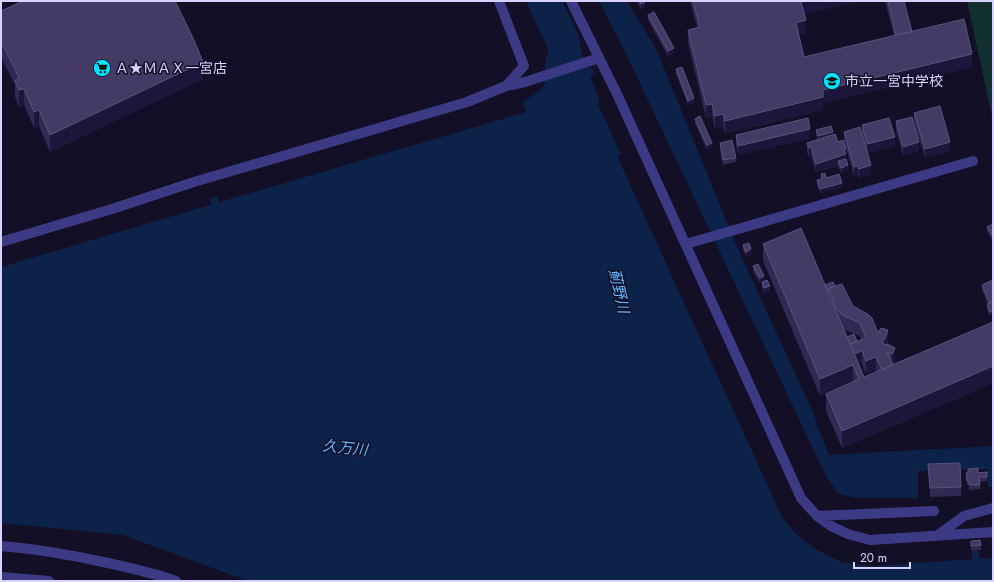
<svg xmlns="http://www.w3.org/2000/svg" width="994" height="582" viewBox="0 0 994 582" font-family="Jost,'Noto Sans JP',sans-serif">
	<rect width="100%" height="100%" fill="#130f26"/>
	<path fill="#12302f" d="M967,1H993V121Z"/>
	<path fill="#0c2248" d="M599,1H627L654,45L662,63L734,240L815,417L817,425L829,455L993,446V487H988L987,469L918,471V498H857L838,494L824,472L627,56Z
		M576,47L596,74L590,76L600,102L598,104L621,154L617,156L782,517L797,535L819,551L843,563L874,566L972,559V551H979L980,558H993V581H248L123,535L1,523V267L210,205L212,207L210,198L217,196L220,204V202L526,112L523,103L544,86L546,56Z"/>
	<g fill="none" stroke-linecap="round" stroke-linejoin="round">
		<path stroke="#0c2248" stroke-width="33" d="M544,1L562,39L574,94"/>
		<path stroke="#3d3a85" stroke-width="10" d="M499,1L524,66L506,86
			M571,1L617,94L801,498L817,516L831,526L848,534L870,540L993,532
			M1,242L112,209L194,182L467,102L506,86L525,82L599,58
			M686,244L973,161
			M817,516L934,511
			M938,535L964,516L993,508
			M1,546C37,549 72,555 108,563C131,568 154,573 176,581
			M1,577L49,581"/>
	</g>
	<path fill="#312854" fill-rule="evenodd" d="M637,1H644L645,7L641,9Z
		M690,1H859L804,14L806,33L799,35L804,57L894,36L885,1H904L912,32L972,67L823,103V110L725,134L723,127L715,129L712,117L706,118L688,43V30L697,27Z
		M1,11L203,79L50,152L39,126L34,128L24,105L19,107L15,97V85L1,57Z
		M648,15L674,52L668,56L648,20Z
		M676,69L694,103L688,105L676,74Z
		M914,113L950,151L925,158L914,122Z
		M695,119L712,147L707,150L695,123Z
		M896,121L919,151L903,156L896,130Z
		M862,125L895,146L867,153L862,134Z
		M816,130L833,135L838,142L846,149V159L848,170L841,173L838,166L816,172L811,156L809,157L807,152V143L818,140L816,134Z
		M844,132L871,174L859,178L858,175L854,176L844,141Z
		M736,135L810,138L738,155L736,144Z
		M720,143L736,158V162L723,165L720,148Z
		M821,174L826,178L842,188L820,193L817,184V180L821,179Z
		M993,224V239L992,240L987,231V227Z
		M763,244L825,285L835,286L853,306L888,344L895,361L893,365L993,322V383L842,448L826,411V394L853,382L820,396L763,261ZM843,329L860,336L861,340L857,341L847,337ZM862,364L866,374L876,370L877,372L864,377L859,365Z
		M743,245L751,254L746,256L743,250Z
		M753,266L764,280L760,283L753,271Z
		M993,280L990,316L987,309V304H988L982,290V285Z
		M762,282L770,291L764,293L762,287Z
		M928,464L961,487V496L930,497Z
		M968,469L978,473L987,472V481L980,482V489L969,490V485H967L966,478V473H968Z
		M971,541L981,545V550L971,551Z"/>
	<path fill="#1d163a" d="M805,1H859L801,15V2Z
		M645,2V7L641,9V4Z
		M806,20V33L796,36V23Z
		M674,48V52L668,56V51Z
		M972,54V67L823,103V110L725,134V121L823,90Z
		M203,62V79L50,152V135Z
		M24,89V105L19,107V90Z
		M694,98V103L688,105V101Z
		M712,104V117L706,118V105Z
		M39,110V126L34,128V112Z
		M723,114V127L715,129V116Z
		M810,129V138L738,155V146Z
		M833,132V137L818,141V136Z
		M895,137V146L867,153V144Z
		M919,142V151L903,156V147Z
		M950,142V151L925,158V149Z
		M712,143V147L707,150V145Z
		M811,147V156L809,157V148Z
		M844,149H846V163L838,161V166L816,172V164Z
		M848,165V170L841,173V168Z
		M871,165V174L859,178V169Z
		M858,166V175L854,176V167Z
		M842,183V188L820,193V189Z
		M993,234V239L992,240V235Z
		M751,249V254L746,256V252Z
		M764,276V280L760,283V278Z
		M770,286V291L764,293V288Z
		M993,311V315L990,316V312Z
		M888,330V343L885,352L882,340Z
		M895,348V361L892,367V354Z
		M862,351V364L854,367L853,365V382L820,396V379L853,355Z
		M876,357V370L866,374V361Z
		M993,366V383L842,448V431Z"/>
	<path fill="#433a66" stroke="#5a527e" d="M23,1H175L194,40L203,62L50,135L39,110L34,112L24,89L19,90L15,81L19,78L1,41V11Z
		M639,1H644L645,2L641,4Z
		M693,1H805L801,2L806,20L796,23L804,57L964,19L972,54L823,90V97L725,121L723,114L715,116L712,104L706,105L688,30L700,27Z
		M888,1H904L912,32L896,35Z
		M654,12L674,48L668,51L648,15Z
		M682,67L694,98L688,101L676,69Z
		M940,106L950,142L925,149L914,113Z
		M700,116L712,143L707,145L695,119Z
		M912,117L919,142L903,147L896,121Z
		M808,118L810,129L738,146L736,135Z
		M889,118L895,137L867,144L862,125Z
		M831,126L833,132L818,136L816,130Z
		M860,127L871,165L859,169L858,166L854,167L844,132Z
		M835,134L838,142L843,140L846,149H844L846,154L816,164L811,147L809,148L807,143Z
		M732,140L736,158L723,160L720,143Z
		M846,159L848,165L841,168L838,161Z
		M825,173L826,178L839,174L842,183L820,189L817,180L822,179L821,174Z
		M993,224V234L992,235L987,227Z
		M801,228L864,377L993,322V366L842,431L826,394L859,379L853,365L820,379L763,244Z
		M749,243L751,249L746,252L743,245Z
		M758,264L764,276L760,278L753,266Z
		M767,280L770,286L764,288L762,282Z
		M993,280V301L990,303L982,285Z
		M833,282L835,286L829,288V291L828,292L825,285Z
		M842,284L853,306L869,315L872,318L878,333L881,328L888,330L885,339L882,340L884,345L887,344L895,348L892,354L887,352L893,365L882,370L876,357L866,361L862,351L854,354L850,344L866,338L860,323L842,315L836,308L829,288Z
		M993,302V311L990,312L987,304Z
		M854,334L857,341L850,344L847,337Z
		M960,463L961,487L930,488L928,464Z
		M978,468V473L987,472V477H979L980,485H969V481H967L966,473H968V469Z
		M980,540L981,545L971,546V541Z"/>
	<defs>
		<symbol id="supermarket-disc" viewBox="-11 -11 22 22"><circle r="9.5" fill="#00e5ff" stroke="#130f26"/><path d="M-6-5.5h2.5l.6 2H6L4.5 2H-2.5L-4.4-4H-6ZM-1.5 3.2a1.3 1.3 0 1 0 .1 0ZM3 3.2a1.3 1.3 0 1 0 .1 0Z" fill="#111"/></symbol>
		<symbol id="school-disc" viewBox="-11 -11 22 22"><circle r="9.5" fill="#00e5ff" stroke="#130f26"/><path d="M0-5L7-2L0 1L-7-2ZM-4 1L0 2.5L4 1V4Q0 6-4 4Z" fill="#111"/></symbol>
	</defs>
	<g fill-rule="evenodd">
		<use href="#supermarket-disc" x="92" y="58" width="20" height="20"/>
		<use href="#school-disc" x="822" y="71" width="20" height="20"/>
	</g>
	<g text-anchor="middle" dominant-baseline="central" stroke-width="3" stroke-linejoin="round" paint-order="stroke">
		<g font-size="14" fill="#d9d4ff" stroke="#130f26" text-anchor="start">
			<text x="115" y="68">Ａ★ＭＡＸ一宮店</text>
			<text x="845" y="81">市立一宮中学校</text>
		</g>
		<g font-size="15" font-style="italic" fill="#62b6ff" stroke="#130f26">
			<text transform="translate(619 291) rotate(77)">薊野川</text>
			<text transform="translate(345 448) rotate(6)">久万川</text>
		</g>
	</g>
	<rect width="994" height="582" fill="none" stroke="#d9d4ff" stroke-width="4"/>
	<path d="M854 562v6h56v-6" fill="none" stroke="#d9d4ff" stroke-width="2"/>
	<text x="860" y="562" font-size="12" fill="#d9d4ff" stroke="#130f26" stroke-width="3" paint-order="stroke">20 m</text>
</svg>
